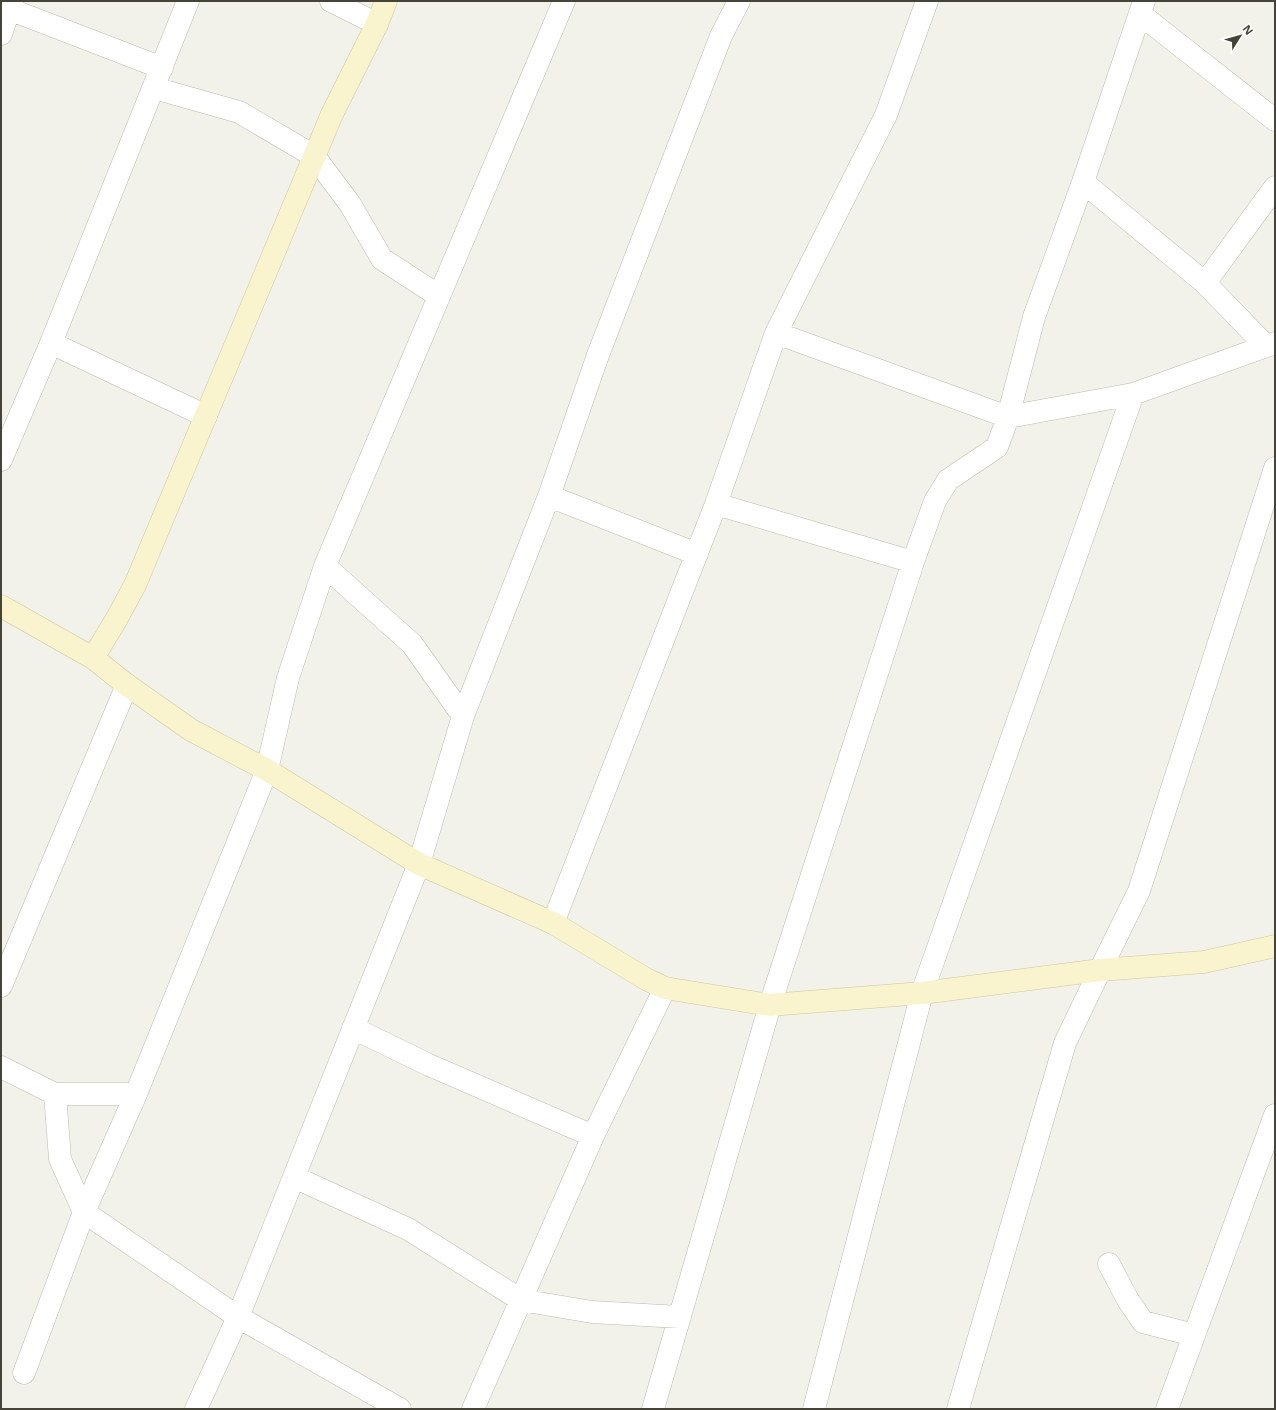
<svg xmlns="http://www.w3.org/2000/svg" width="1276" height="1410" viewBox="0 0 1276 1410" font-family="'Open Sans',sans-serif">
	<rect width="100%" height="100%" fill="#f3f2ea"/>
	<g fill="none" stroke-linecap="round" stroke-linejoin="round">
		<defs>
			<path id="minor" d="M331,1L377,24
				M9,9L162,68
				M1140,14L1275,120
				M1,34L12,1
				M154,88L239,112L314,156L350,204L382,259L439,296
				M1083,182L1205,283L1266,346
				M1205,283L1275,187
				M776,333L1008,417L1034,317L1083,182L1144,1
				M51,343L206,416
				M1,460L51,343L188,1
				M549,496L697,554
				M716,504L913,562
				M325,566L412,644L463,716
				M553,923L716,504L776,333L886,115L927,1
				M1,986L127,685
				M353,1028L429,1065L593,1136
				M1,1067L55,1094L60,1159L84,1212L238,1317L400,1409
				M55,1094H136
				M294,1177L408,1229L521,1300L592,1312L680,1317
				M1109,1264L1128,1300L1143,1322L1194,1335
				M24,1373L84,1212L136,1094L267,770L288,678L325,566L564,1
				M196,1409L238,1317L419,864L463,716L549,496L598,355L721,36L739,1
				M473,1409L593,1136L665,988
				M653,1409L770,1005L913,562L935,501L948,480L997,447L1008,417L1133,394L1275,343
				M814,1409L922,993L1133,394
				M958,1409L1065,1043L1100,970L1139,891L1275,468
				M1167,1409L1275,1115"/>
			<path id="secondary" d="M1,606L93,658L127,685L191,730L267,770L419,864L553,923L646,979L665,988L770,1005L922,993L1100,970L1204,962L1275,946
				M93,658L116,620L135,585L332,114L377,24L386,1"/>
		</defs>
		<use href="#minor" stroke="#bebaad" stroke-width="23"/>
		<use href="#secondary" stroke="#cec79e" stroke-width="23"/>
		<use href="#minor" stroke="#fff" stroke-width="22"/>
		<use href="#secondary" stroke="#f9f4ce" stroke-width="22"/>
	</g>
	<rect width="1276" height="1410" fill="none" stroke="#464339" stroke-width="4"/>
	<g transform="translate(1240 36) rotate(53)" stroke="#ffffff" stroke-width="3" paint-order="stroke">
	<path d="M0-3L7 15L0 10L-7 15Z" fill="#464339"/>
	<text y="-6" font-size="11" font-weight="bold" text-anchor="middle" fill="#464339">N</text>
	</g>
</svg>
